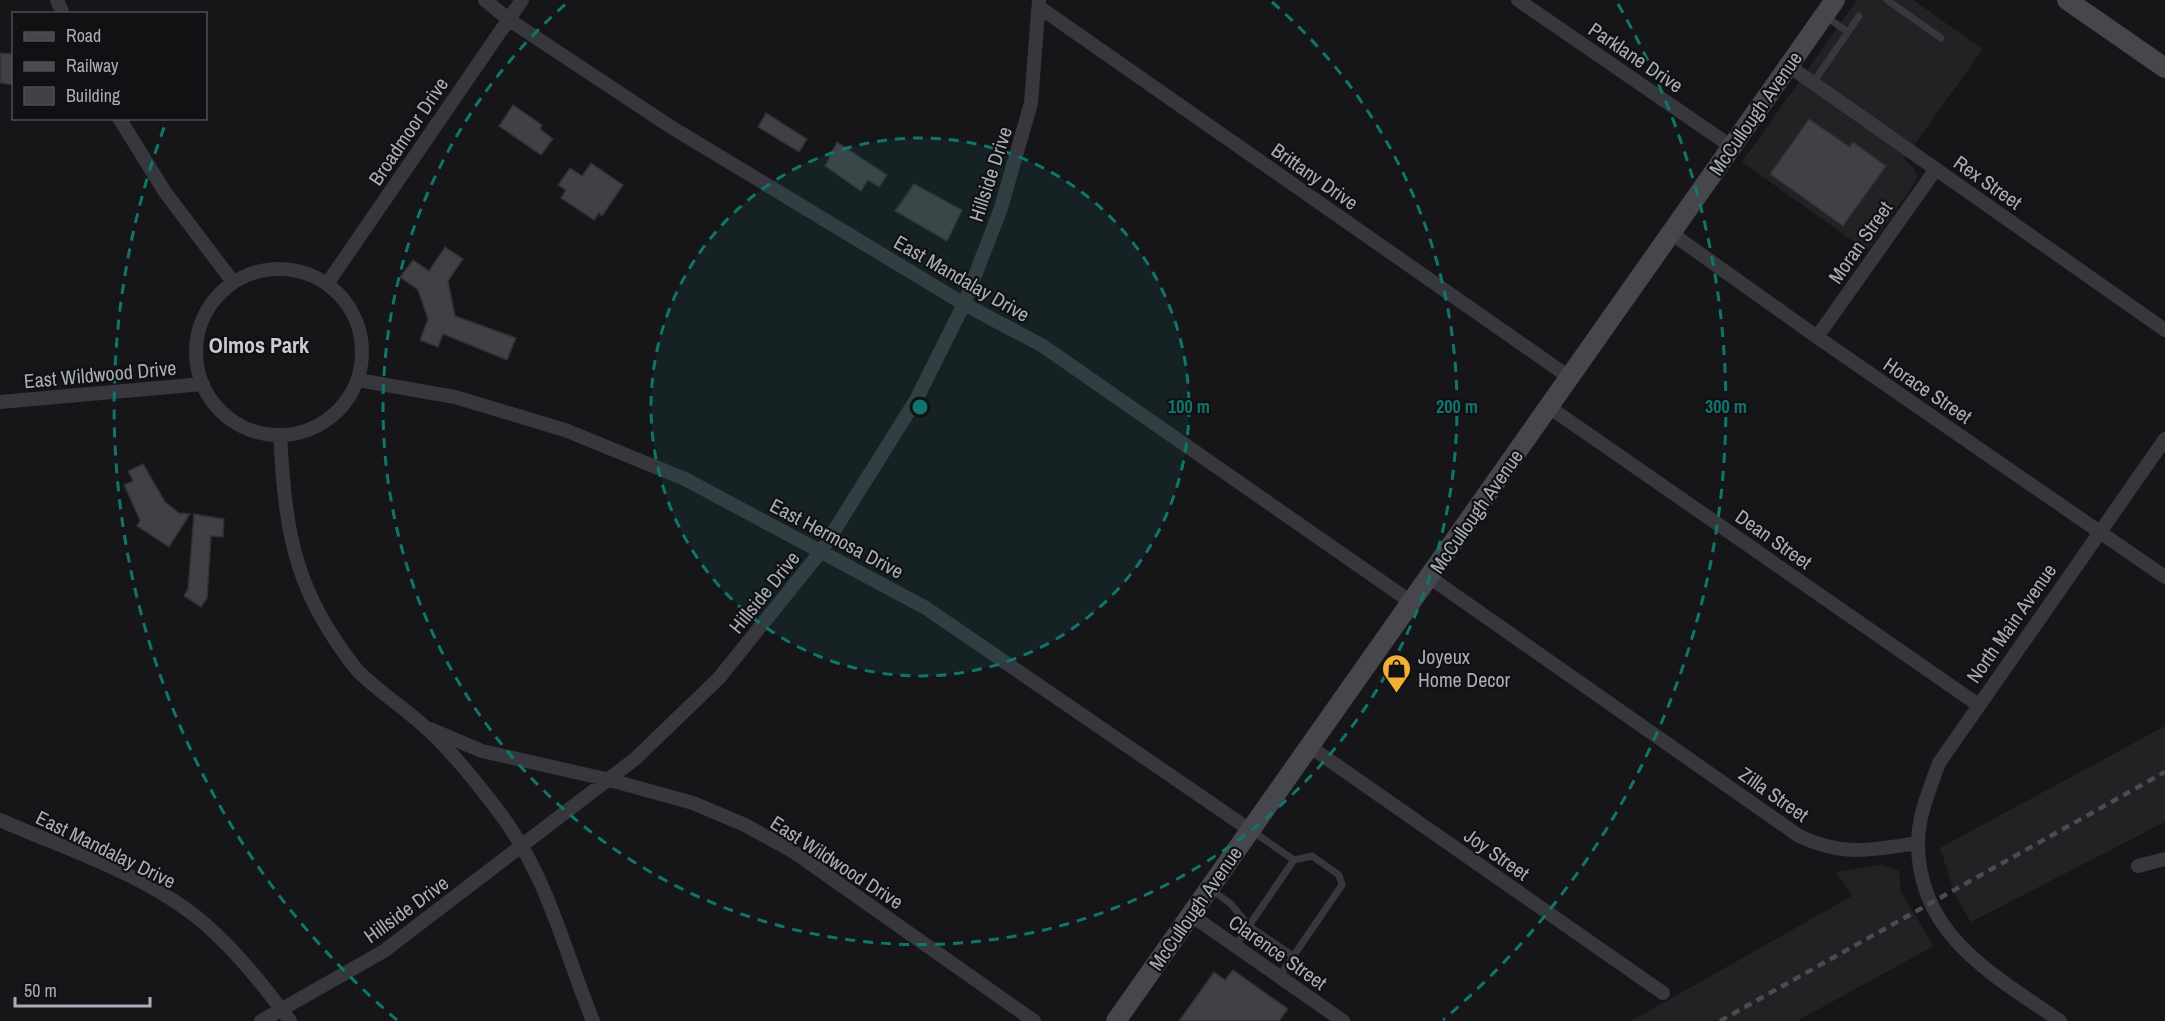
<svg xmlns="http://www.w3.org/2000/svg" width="2165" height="1021" viewBox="0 0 2165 1021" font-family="'Archivo Narrow',sans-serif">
	<rect width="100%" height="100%" fill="#161618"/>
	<path fill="#222225" d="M1857,0H1913L1983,49L1904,159L1913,167L1918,178L1867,251L1742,162Z
		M2165,726V822L1971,922L1956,897L1940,848Z
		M1882,865L1899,871L1901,892L1934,946L1797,1021H1631L1852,896L1836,872Z"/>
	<path fill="#404145" stroke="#303034" stroke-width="1.5" d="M0,53L14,54V85L0,83Z
		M513,105L542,125L540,129L553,139L541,155L499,126Z
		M766,113L807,139L799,152L758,127Z
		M1809,119L1850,147L1853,142L1886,166L1843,226L1770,174Z
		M837,142L887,175L879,187L868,180L861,191L825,166Z
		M591,163L623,185L602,216L599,213L594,220L561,198L566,190L558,185L570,168L582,176Z
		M914,184L962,210L947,241L895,211Z
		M445,247L463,259L448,281L455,316L516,338L507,360L443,334L438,347L420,340L428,319L418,290L400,277L413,260L429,271Z
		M143,464L165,502L179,513L190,514L169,547L137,526L140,520L124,485L133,481L128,471Z
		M194,514L224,519L223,537L211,536L207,598L201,607L184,596L188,589Z
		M1233,970L1288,1009L1279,1021H1179L1214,972L1225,980Z"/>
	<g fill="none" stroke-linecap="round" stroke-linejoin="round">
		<path stroke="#37383d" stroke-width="7" d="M1887,0L1941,38
			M1825,16L1848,32
			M1813,83L1859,16
			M1252,831L1294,860L1312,856L1339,875L1342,885L1279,977
			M1212,890L1231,904L1249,926L1293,956
			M1235,946L1294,860"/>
		<path stroke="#37383d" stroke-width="14" d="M57,0L63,14
			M485,0L508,19L671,127L964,304L1043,346L1411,602
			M1518,0L1732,147
			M1039,7L1569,377
			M1789,66L2165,330
			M119,118L165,192L233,282
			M1671,233L1817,337L2165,577
			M196 352a83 83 0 1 1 166 0a83 83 0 1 1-166 0Z
			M327,284L522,0
			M1817,337L1936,169
			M358,380L455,397L565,430L685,479L926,608L1250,830
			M0,402L203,384
			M1549,407L1977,704
			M280,436C285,513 289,571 334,638C342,650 351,664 361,674C381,693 404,708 424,726C447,746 477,783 496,808C548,875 562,945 593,1021
			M1429,577L1799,836C1843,857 1872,850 1918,843
			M430,729L482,751L610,780L693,803L745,825L794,852L1034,1021
			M1309,746L1663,993
			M0,820C68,850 148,875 205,924C238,953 264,986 290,1021
			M2138,866L2165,859
			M1191,915L1343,1021
			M261,1021L384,951L635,759L719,678L822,550L916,400L964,304L1001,208L1031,103L1039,0
			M2060,1021C1994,975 1918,936 1918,843C1918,816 1930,788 1939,763L2165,439"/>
		<path stroke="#45474d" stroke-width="20" d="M2067,0L2165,68
			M1116,1021L1835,0"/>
		<path stroke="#4a4c52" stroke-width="4.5" stroke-dasharray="8 6" stroke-linecap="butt" d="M1720,1021L2165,772"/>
	</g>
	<circle cx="920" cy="407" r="269" fill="#0f766e" fill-opacity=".12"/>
	<g fill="none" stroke="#0f766e" stroke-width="3" stroke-dasharray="10 8">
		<circle cx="920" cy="407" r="269"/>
		<path d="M1272 2A537 537 0 1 1 568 2"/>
		<path d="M397 1020A806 806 0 0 1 165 125M1618 4A806 806 0 0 1 1443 1020"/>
	</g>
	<defs>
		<symbol id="shop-pin" viewBox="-11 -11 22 30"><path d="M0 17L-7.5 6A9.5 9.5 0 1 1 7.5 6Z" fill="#f2b134" stroke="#111113"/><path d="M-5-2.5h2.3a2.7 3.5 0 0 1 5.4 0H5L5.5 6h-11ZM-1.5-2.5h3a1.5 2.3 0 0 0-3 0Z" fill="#111"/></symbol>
	</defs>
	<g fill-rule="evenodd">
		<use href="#shop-pin" x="1380" y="652" width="33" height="45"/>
	</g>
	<g text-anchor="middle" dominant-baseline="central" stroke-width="4.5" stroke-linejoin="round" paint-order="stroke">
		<g font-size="20" fill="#a8adb8" stroke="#111113">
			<text transform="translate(1636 57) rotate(34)">Parklane Drive</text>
			<text transform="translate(1755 113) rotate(-55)">McCullough Avenue</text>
			<text transform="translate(408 131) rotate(-56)">Broadmoor Drive</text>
			<text transform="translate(990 174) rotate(-72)">Hillside Drive</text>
			<text transform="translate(1315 176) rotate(35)">Brittany Drive</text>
			<text transform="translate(1988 182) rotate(35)">Rex Street</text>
			<text transform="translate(1860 242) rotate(-55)">Moran Street</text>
			<text transform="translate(962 278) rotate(30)">East Mandalay Drive</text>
			<text transform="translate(100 374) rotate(-5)">East Wildwood Drive</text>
			<text transform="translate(1928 390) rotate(34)">Horace Street</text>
			<text transform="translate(1476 511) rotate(-55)">McCullough Avenue</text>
			<text transform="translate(837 538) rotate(28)">East Hermosa Drive</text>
			<text transform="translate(1774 539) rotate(35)">Dean Street</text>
			<text transform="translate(764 592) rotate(-51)">Hillside Drive</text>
			<text transform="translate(2011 623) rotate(-55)">North Main Avenue</text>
			<text transform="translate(1774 794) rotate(35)">Zilla Street</text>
			<text transform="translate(106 849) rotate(26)">East Mandalay Drive</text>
			<text transform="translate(1497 854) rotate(35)">Joy Street</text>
			<text transform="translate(837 862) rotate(33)">East Wildwood Drive</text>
			<text transform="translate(1195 908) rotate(-55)">McCullough Avenue</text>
			<text transform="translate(406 909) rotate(-36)">Hillside Drive</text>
			<text transform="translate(1278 952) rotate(35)">Clarence Street</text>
		</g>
		<g font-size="20" fill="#a8adb8" stroke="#111113" text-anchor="start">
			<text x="1418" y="656">Joyeux<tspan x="1418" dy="23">Home Decor</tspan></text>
		</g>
		<g font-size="22" font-weight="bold" fill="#c9ccd4" stroke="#111113">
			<text x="259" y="345">Olmos Park</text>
		</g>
	</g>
	<circle cx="920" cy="407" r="9" fill="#0f766e" stroke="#111113" stroke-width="3"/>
	<g font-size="18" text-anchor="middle" font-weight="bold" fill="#0f766e" stroke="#111113" stroke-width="4.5" stroke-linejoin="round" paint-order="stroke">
		<text x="1189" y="413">100 m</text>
		<text x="1457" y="413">200 m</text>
		<text x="1726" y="413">300 m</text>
	</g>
	<rect x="12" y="12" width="195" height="108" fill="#111113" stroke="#4d4f55" stroke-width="1.5"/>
	<rect x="24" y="32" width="30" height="9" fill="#45474d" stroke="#4d4f55" stroke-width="1.5"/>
	<text x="66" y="42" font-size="18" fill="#a8adb8">Road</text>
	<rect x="24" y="62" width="30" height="9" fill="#4a4c52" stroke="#4d4f55" stroke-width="1.5"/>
	<text x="66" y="72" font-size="18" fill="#a8adb8">Railway</text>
	<rect x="24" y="87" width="30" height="18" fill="#404145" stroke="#4d4f55" stroke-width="1.5"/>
	<text x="66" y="102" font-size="18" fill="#a8adb8">Building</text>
	<path d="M15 997v9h135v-9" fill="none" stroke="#a8adb8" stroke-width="3"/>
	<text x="24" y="997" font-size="18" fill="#a8adb8" stroke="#111113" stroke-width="4.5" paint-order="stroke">50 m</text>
</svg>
